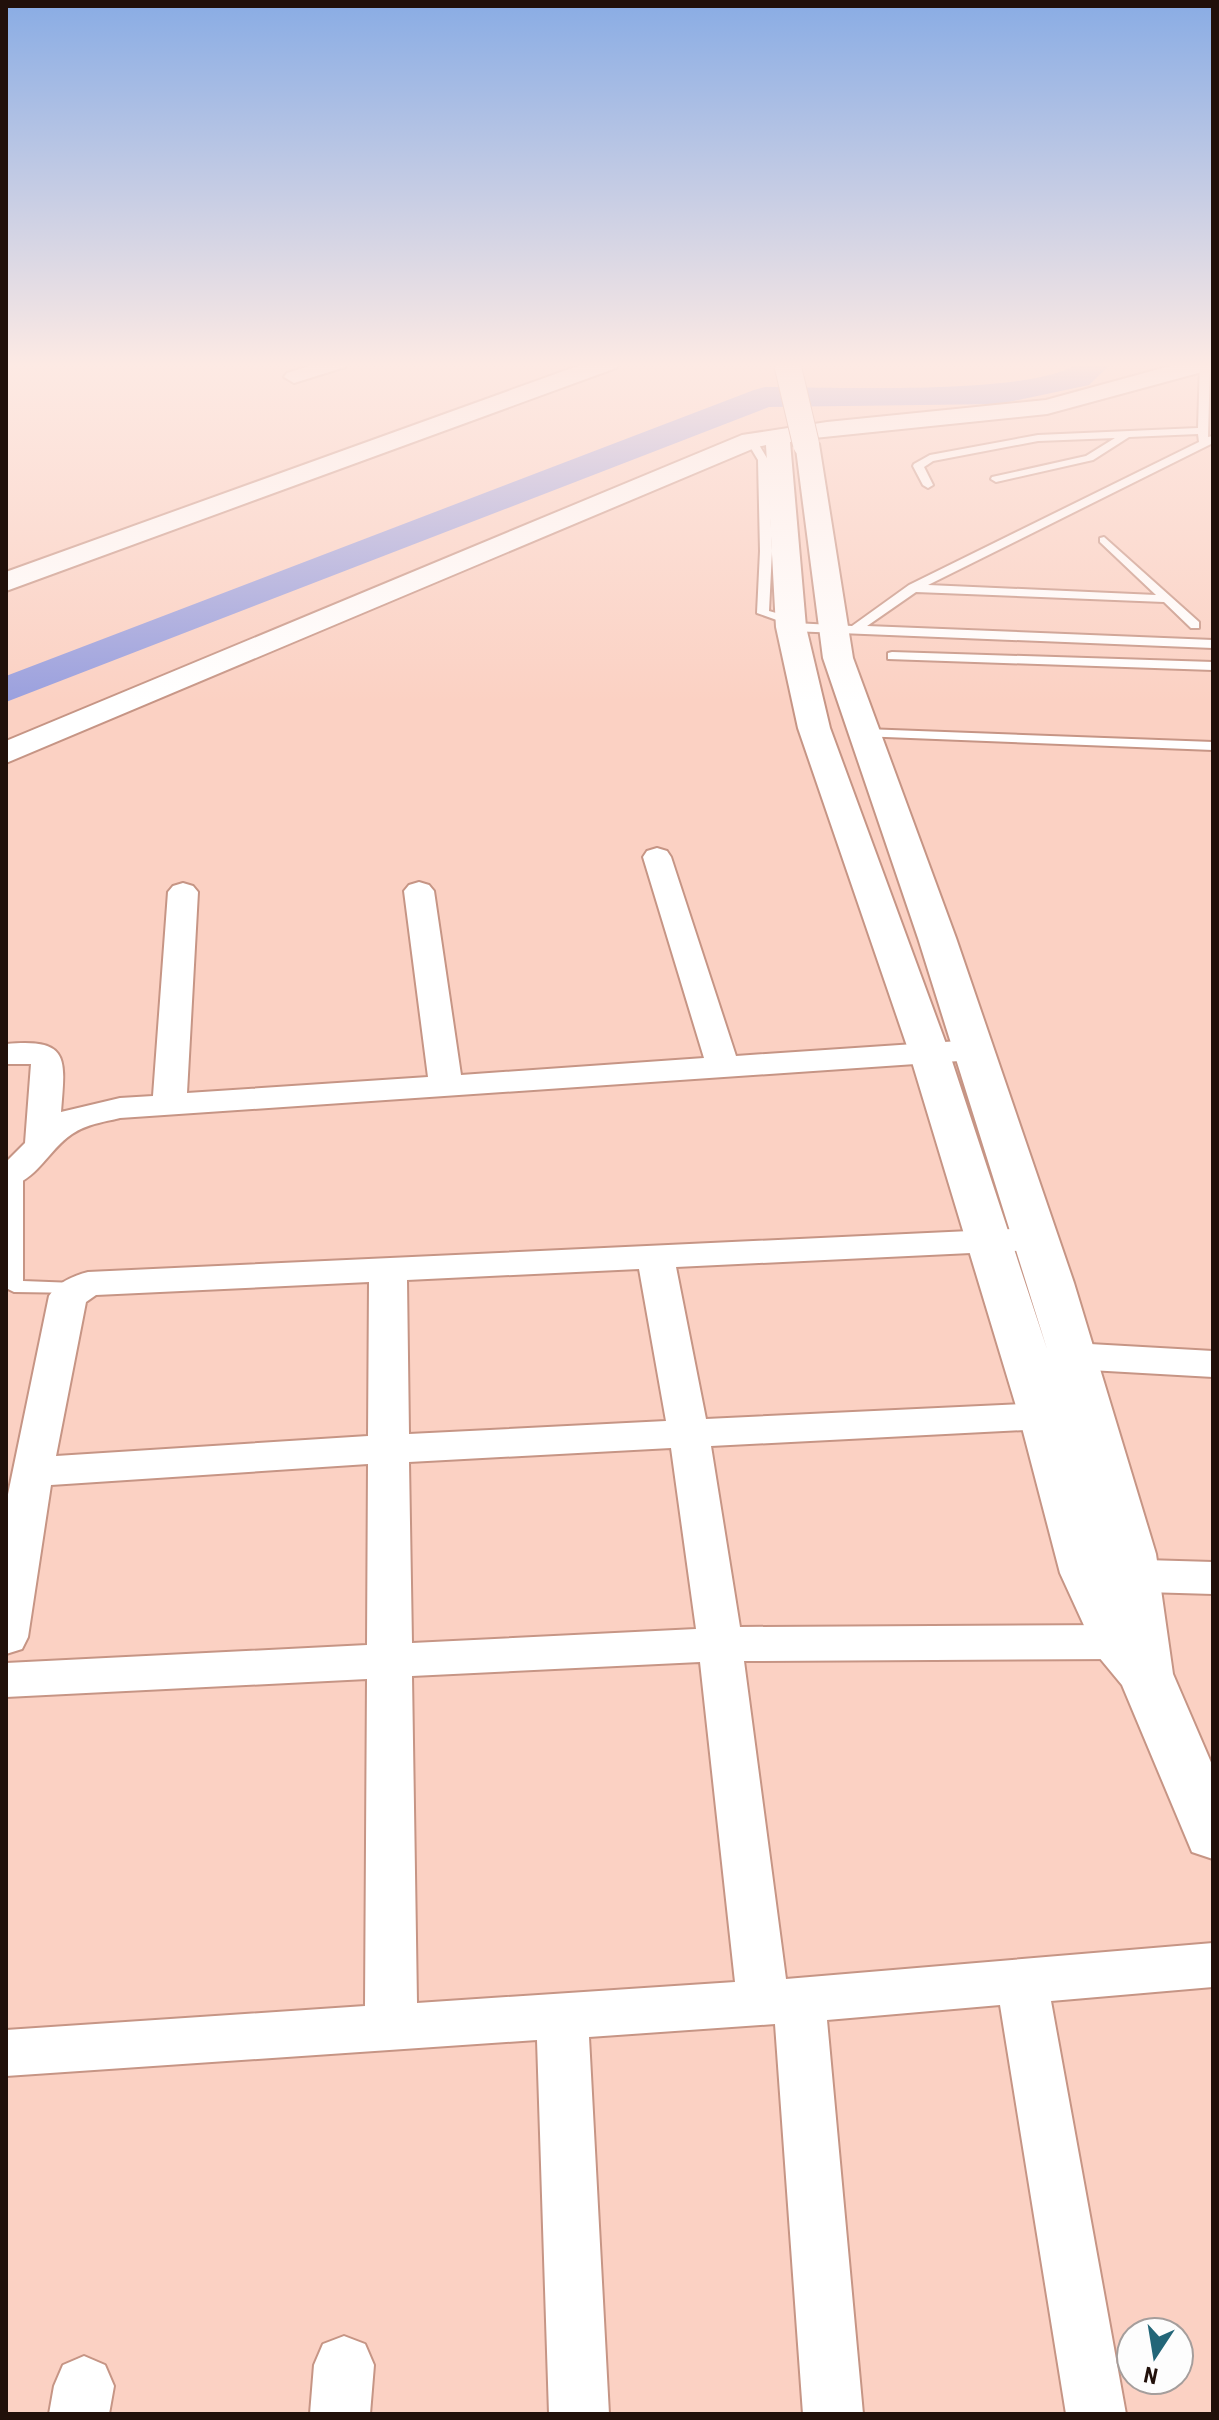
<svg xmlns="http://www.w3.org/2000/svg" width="1219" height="2420" viewBox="0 0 1219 2420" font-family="'Roboto Condensed',sans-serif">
	<rect width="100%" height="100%" fill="#fbd1c3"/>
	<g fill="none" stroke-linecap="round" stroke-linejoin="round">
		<path fill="#9aa0de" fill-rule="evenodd" d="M1078,363H1112L1089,385L999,404L769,407L6,702V676L754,390L765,387C827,387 1036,396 1078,363Z"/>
		<defs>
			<path id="lane" d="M1200,363H1210L1208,437L1213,436V443L928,585L1156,595L1100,542V538L1104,537L1199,622V628H1191L1164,602L916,592L867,626L1213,640V648L791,631L785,627L788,624L757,613L760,551L758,460L746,440L747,438H755L768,460L772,551L769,611L794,618V623L852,626L909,585L1199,442L1198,434L1129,437L1093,460L996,482L991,479L992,477L1086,456L1115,438L1038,441L933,461L924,467L933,485L928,488L923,485L913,466L914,464L930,455L1038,435L1198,428Z
				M892,652L1213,662V670L888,659V653Z
				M865,729L1213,742V750L860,736V730Z
				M14,1169L23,1174V1281L75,1283L82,1285L84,1289L82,1293L14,1292L6,1288V1173Z"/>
			<path id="street" d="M318,363H348L345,367L294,383L284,377L287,373Z
				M657,848L667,851L671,857L736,1056L974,1040L986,1043L990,1050L986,1057L974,1060L120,1118C104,1122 87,1124 72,1134C47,1151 39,1179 6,1188V1162L25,1143L31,1064H6V1044C71,1038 65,1059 61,1112L120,1098L153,1096L168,892L173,886L183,883L193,886L198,892L187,1093L428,1077L404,891L409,885L419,882L429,885L434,891L461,1075L704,1058L643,857L647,851Z
				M1036,1228L1049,1231L1054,1239L1049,1247L1036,1250L676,1267L706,1419L1044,1403L1058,1406L1064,1416L1058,1426L1044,1429L711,1446L740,1627L1117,1625L1133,1630L1139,1642L1133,1654L1117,1659L744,1661L786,1979L1213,1943V1987L1051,2001L1126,2414H1066L1000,2005L827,2020L863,2414H803L775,2024L589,2037L609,2414H549L537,2040L6,2076V2030L365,2006L367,1679L6,1697V1663L367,1645L368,1464L51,1485L28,1637L22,1649L6,1654V1504L49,1296C58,1282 73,1276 88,1272ZM639,1269L666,1421L409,1434L407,1280ZM369,1282L368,1436L56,1456L86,1302L96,1295ZM671,1448L696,1629L412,1643L409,1462ZM700,1662L735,1982L417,2003L412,1676Z
				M1072,1343L1213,1351V1377L1072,1369L1058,1365L1053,1356L1058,1347Z
				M1111,1559L1213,1562V1594L1111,1591L1096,1586L1089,1575L1096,1564Z
				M344,2336L365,2344L374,2365L370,2414H310L314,2365L323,2344Z
				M84,2356L105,2365L114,2386L109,2414H49L54,2386L63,2365Z"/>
			<path id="secondary" d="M586,363H620L616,368L6,591V572Z
				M1181,363H1213V369L1047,414L814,438L819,444L853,658L956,938L1074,1283L1156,1554L1173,1674L1213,1767V1859L1192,1852L1122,1685L1098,1656L1060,1573L1019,1416L909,1052L798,728L776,627L766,445L757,447L6,763V741L742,435L827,422L1046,400ZM795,441L823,658L918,938L1047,1349L949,1052L830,728L806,627L790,442Z"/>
		</defs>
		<use href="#lane" stroke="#c69585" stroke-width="4"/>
		<use href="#street" stroke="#c69585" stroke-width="4"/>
		<use href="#secondary" stroke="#c69585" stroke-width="4"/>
		<use href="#lane" fill="#fff" fill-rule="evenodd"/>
		<use href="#street" fill="#fff" fill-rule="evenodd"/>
		<use href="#secondary" fill="#fff" fill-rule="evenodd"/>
		<defs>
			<path id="secondary-bridge" d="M787,363L806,444"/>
		</defs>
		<use href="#secondary-bridge" stroke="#c69585" stroke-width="28" stroke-linecap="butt"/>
		<use href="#secondary-bridge" stroke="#fff" stroke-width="26"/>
	</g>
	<linearGradient id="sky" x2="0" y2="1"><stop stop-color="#89ace4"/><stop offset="0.52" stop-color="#fdeae4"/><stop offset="1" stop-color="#fdeae4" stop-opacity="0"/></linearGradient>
	<rect width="1219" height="702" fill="url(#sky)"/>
	<rect width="1219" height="2420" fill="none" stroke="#21100a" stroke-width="16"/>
	<g transform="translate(1155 2356) rotate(192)"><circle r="38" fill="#fdfdfd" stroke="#a59e9c" stroke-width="2"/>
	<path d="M0-6L14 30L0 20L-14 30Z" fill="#236678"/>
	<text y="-12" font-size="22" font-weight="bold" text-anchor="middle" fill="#21100a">N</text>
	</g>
</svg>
